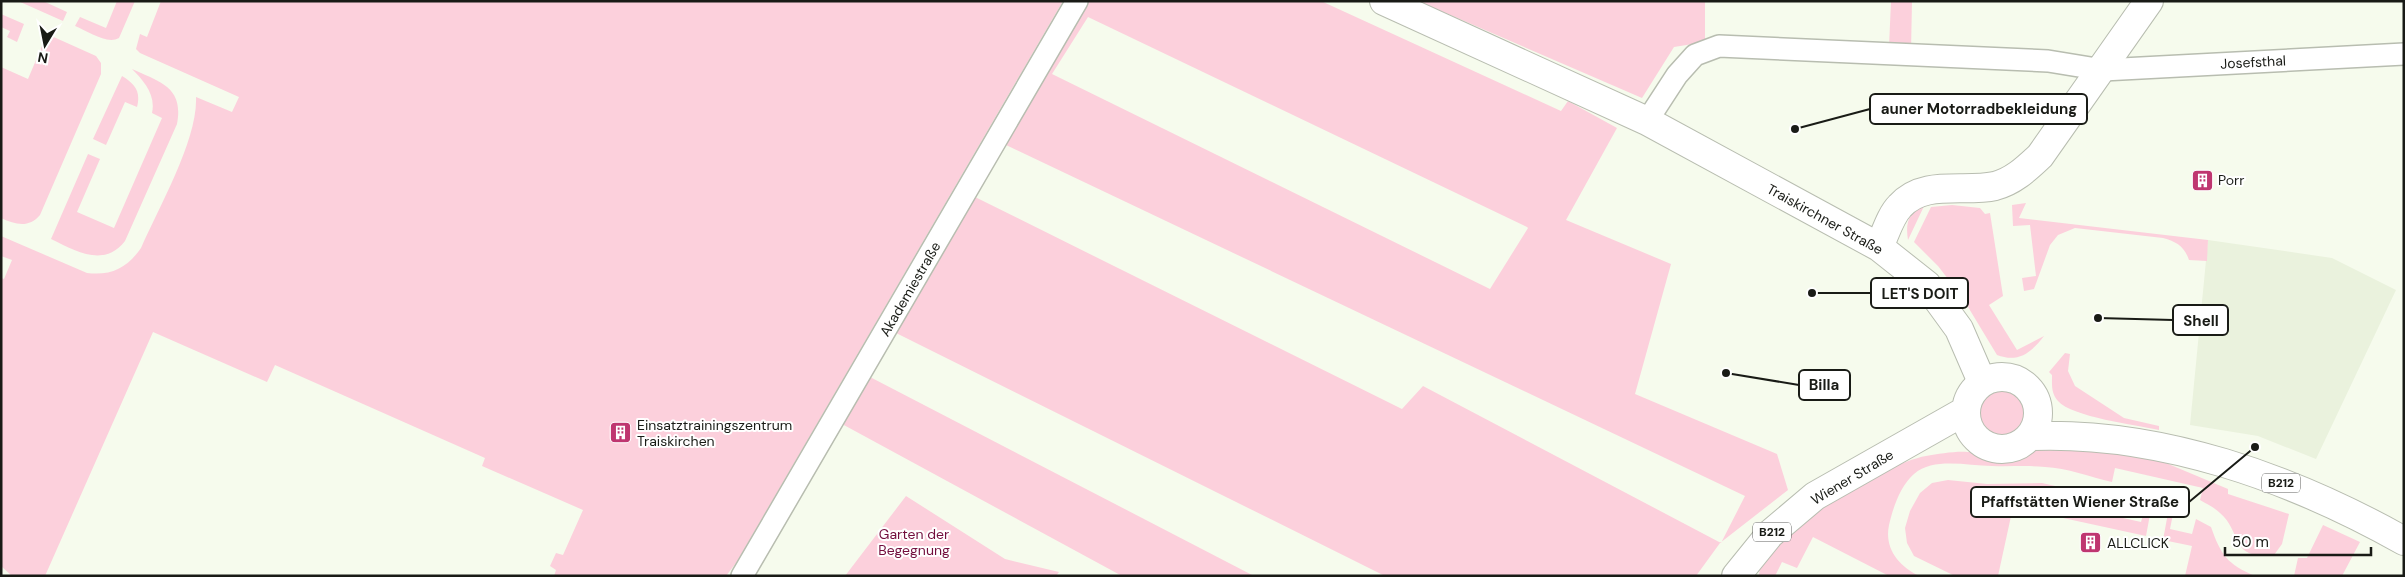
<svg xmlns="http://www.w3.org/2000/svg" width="2405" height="577" viewBox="0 0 2405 577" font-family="'DM Sans',sans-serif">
	<rect width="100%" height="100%" fill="#f6fbed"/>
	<path fill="#eaf2dd" d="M2208,240L2332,258L2396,290L2316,459L2258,436L2190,425Z"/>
	<path fill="#fcd0dc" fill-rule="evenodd" d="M18,1H43L67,12L63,21Z
		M117,1H135L119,38C107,45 88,31 75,26L80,17L106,28Z
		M161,1H1063L736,563L726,576H554L556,570L550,566L556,553L563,555L583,510L482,466L485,458L275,365L267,382L153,332L45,576H12L1,566V278L4,279L12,260L1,256V236L87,273C111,276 127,268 141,248C159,207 198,139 196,97L232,112L239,97L140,53L136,49L140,34L147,37Z
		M1088,1H1321L1561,111L1568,101L1617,128L1566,220L1671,264L1635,394L1777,454L1788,490L1720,543L1696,576H1385L896,333L931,270L975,197L1402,409L1423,386L1721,543L1745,496L1006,145ZM1088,17L1527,227L1528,228L1490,289L1052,74Z
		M1418,1H1705V42L1674,47L1642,98Z
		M1891,1H1912L1911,51L1889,47Z
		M1,14L24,24L17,42L7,37L10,31L1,27Z
		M47,34L96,56L101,63V74L40,215C29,228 16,225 1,218V67L28,79Z
		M132,69C160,82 184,87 177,124L125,241C104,268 76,251 51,239L88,154L100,159L77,212L114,228L162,118L152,113C156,95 144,81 132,69Z
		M122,76C135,84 141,91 137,107L125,102L106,145L93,139Z
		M2026,203L2019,218L2208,240L2207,261L2189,260C2184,246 2177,242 2163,238L2075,228L2058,235L2050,245L2034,289L2024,291L2022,278L2036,276L2030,225L2013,226L2012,205Z
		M1925,204L1908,240C1905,222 1909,212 1925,204Z
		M1952,205L1980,208L1985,214L1990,213L2003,296L1989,305L2017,350L2044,336C2031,353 2018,363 1997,355L1962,297L1938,266L1914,242L1931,207Z
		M2065,353L2070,354L2068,371L2075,386L2124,418L2159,426V430C2136,425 2072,417 2058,401C2051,393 2052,385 2052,375L2049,372Z
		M870,377L1254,576H1122L842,424Z
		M1980 412a24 24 0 1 1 48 0a24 24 0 1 1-48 0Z
		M2046,447L2120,452L2166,463L2228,489V494L2289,514L2282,544L2274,555C2229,560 2243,533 2220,513C2215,508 2207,504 2200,500L2203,488L2115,468L2112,482C2090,477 2067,468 2045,467C2027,465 2009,467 1992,466C1967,466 1934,457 1914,474C1900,486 1893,508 1889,525C1884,549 1899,566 1919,576H1889L1813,537L1797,568L1782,562L1775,576H1759C1759,535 1888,462 1926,456C1939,454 1955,451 1968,452C1982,452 1995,460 2009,458C2021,456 2034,451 2046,447Z
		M1948,480L1987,484L2042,483L2108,498L2105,514L2141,522L2145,508L2151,509L2146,536L2013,507L1998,576H1955L1914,556L1907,543L1905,528L1910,511L1920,493L1932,483Z
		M906,496L1005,559L1059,572L1056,576H845Z
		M2168,513L2173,514L2170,529L2192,534L2196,519L2211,527C2221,555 2227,564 2255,576H2185L2192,546L2163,540Z
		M2323,525L2360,542L2342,576H2294L2298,558H2307Z"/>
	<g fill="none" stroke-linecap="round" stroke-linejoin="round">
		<defs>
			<path id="street" d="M1647,121L1677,75L1695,55L1719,46L2048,61L2103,70L2404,54
				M742,576L1077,1"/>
			<path id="secondary" d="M1384,1L1647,121L1879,247L1927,285L1959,329L1982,382
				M1879,247C1885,235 1890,216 1900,206C1924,179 1964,193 1995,186C2014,181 2027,168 2040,156L2149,1"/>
			<path id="primary" d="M1966 413a36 36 0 1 1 72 0a36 36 0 1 1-72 0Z
				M2031,436C2161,431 2292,478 2404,541
				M1736,576L1770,534L1815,496L1965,411"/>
		</defs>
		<use href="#street" stroke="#b8bdb0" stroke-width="24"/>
		<use href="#secondary" stroke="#b8bdb0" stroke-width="30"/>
		<use href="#primary" stroke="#b8bdb0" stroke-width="30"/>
		<use href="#street" stroke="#fff" stroke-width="21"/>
		<use href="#secondary" stroke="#fff" stroke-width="28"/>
		<use href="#primary" stroke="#fff" stroke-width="28"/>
	</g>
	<defs>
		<symbol id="building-square" viewBox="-11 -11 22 22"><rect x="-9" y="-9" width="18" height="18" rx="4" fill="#bf3670" stroke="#fff"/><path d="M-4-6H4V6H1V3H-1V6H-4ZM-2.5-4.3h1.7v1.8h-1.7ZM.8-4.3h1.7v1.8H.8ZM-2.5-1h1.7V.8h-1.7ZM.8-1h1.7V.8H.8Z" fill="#fff"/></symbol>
	</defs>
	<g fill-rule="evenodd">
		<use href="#building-square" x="2190" y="168" width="25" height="25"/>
		<use href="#building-square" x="608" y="420" width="25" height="25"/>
		<use href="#building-square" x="2078" y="530" width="25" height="25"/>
	</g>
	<g text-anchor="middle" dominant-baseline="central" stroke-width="4" stroke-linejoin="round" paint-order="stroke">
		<g fill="#fff" stroke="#5e5f5c" stroke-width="1">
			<rect x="2262" y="473.5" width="38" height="19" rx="4"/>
			<rect x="1753" y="522.5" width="38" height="19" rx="4"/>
		</g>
		<g font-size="12" font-weight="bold" fill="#191b16">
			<text x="2281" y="483">B212</text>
			<text x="1772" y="532">B212</text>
		</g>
		<g font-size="14" fill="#191b16" stroke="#fff">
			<text transform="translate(2253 62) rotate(-3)">Josefsthal</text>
			<text transform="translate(1825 219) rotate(29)">Traiskirchner Straße</text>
			<text transform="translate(910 289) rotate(-60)">Akademiestraße</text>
			<text transform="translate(1852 477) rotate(-31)">Wiener Straße</text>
		</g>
		<g font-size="14" fill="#191b16" stroke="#fff" text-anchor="start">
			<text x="2218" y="180">Porr</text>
			<text x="637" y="425">Einsatztrainingszentrum<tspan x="637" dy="16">Traiskirchen</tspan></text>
			<text x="2107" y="543">ALLCLICK</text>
		</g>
		<g font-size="14" fill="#720e3d" stroke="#fff">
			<text x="914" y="534">Garten der<tspan x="914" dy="16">Begegnung</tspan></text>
		</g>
	</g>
	<path fill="none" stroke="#191b16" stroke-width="2" d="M1795 129L1870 109M1812 293L1871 293M2098 318L2173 320M1726 373L1799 385M2255 447L2189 502"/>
	<g fill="#191b16" stroke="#fff" stroke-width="2">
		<circle cx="1795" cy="129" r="5"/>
		<circle cx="1812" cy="293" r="5"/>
		<circle cx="2098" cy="318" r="5"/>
		<circle cx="1726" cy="373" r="5"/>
		<circle cx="2255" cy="447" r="5"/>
	</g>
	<g fill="#fff" stroke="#191b16" stroke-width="2">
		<rect x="1870" y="94" width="217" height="30" rx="5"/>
		<rect x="1871" y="278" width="97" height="30" rx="5"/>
		<rect x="2173" y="305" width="55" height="30" rx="5"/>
		<rect x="1799" y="370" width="51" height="30" rx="5"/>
		<rect x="1971" y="487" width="218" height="30" rx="5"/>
	</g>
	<g font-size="15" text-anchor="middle" font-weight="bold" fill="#191b16">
		<text x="1979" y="114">auner Motorradbekleidung</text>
		<text x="1920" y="299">LET'S DOIT</text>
		<text x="2201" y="326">Shell</text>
		<text x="1824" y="390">Billa</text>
		<text x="2080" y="507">Pfaffstätten Wiener Straße</text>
	</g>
	<rect width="2405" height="577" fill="none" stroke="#191b16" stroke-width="5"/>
	<g transform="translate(45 45) rotate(190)" stroke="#ffffff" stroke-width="4" paint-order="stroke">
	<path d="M0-4L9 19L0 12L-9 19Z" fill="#191b16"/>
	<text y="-8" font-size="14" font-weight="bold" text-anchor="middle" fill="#191b16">N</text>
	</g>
	<path d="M2225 547v8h146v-8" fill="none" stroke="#191b16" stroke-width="2.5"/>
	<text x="2232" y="547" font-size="15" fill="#191b16" stroke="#ffffff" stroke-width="4" paint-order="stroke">50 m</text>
</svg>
